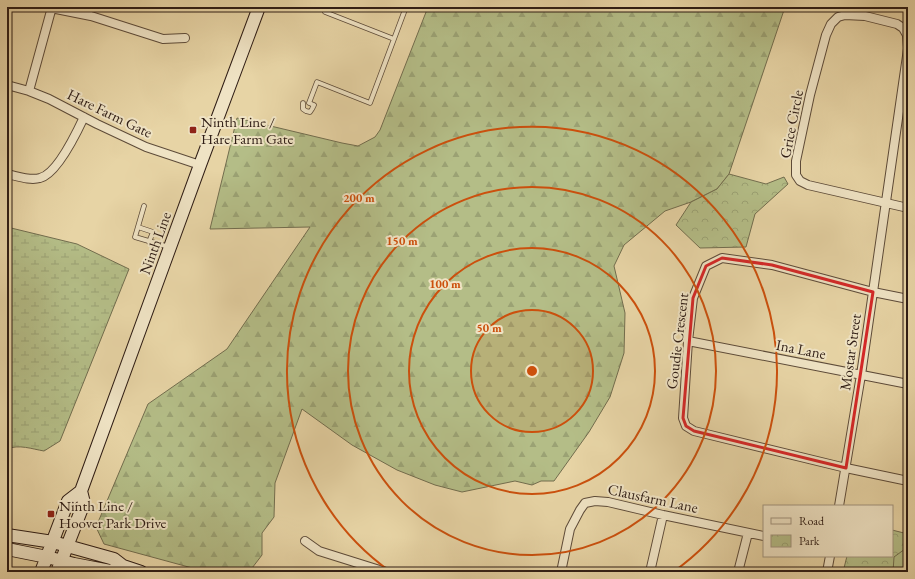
<svg xmlns="http://www.w3.org/2000/svg" width="915" height="579" viewBox="0 0 915 579" font-family="'EB Garamond',serif">
	<defs>
		<pattern id="forest-firs" width="22" height="20" patternUnits="userSpaceOnUse"><rect width="22" height="20" fill="#b4bd87"/><path d="M5 1l3.5 6h-7zM16 11l3.5 6h-7z" fill="#9ba274"/></pattern>
		<pattern id="wetland-marsh" width="20" height="14" patternUnits="userSpaceOnUse"><rect width="20" height="14" fill="#b4bd87"/><path d="M1 5h8M5 5V1M11 12h8M15 12V8" fill="none" stroke="#9ba274"/></pattern>
		<pattern id="park-crowns" width="20" height="18" patternUnits="userSpaceOnUse"><rect width="20" height="18" fill="#b4bd87"/><path d="M2 6a3 3 0 1 1 6 0M12 15a3 3 0 1 1 6 0" fill="none" stroke="#9ba274"/></pattern>
	</defs>
	<rect width="100%" height="100%" fill="#e7d4a5"/>
	<filter id="stains"><feTurbulence type="fractalNoise" baseFrequency=".005" numOctaves="4"/><feColorMatrix values="0 0 0 0 .2 0 0 0 0 .09 0 0 0 0 .02 0 0 0 .5 -.17"/></filter>
	<radialGradient id="worn" r=".72"><stop offset=".6" stop-color="#630" stop-opacity="0"/><stop offset="1" stop-color="#630" stop-opacity=".3"/></radialGradient>
	<path fill="url(#forest-firs)" stroke="#726d4e" d="M428,7H785L729,174L717,189L691,202L665,211L624,245L614,266L625,313L624,353L610,397L589,432L554,481H541L532,485L515,481L462,492L435,485L397,470L352,445L302,409L275,483L274,517L262,533V555L249,572H207L104,544L96,527L148,404L227,349L310,227L210,229L237,118L342,143L358,146L375,137L380,130Z"/>
	<path fill="url(#wetland-marsh)" stroke="#726d4e" d="M7,227L77,244L129,269L60,441L44,451C32,449 19,444 7,449Z"/>
	<path fill="url(#park-crowns)" stroke="#726d4e" d="M729,174L766,184L784,177L788,184L755,214L746,247L700,248L676,225L691,202L717,189Z
		M892,530L908,534V572H843L847,556H892Z"/>
	<path fill="#b4bd87" stroke="#726d4e" d="M905,549L908,550V572H893L894,557Z"/>
	<g fill="none" stroke-linecap="round" stroke-linejoin="round">
		<defs>
			<path id="lane" d="M325,12L394,39L406,7
				M303,103V109L306,111L310,112L312,109L314,105L309,103L317,82L370,103L394,39
				M144,206L135,237L169,247
				M138,227L153,232L149,242"/>
			<path id="street" d="M46,7L91,16L163,39L185,38
				M908,47L907,35L903,28L897,24L865,16L845,15L838,17L831,24L826,35L810,95L796,161V175L800,181L808,185L908,208
				M7,85L29,91L49,99L97,124L146,147L200,165
				M29,91L52,7
				M7,174C17,176 30,181 40,178C57,174 77,132 84,117
				M908,299L873,292L772,265L722,258L706,266L693,298L688,341L683,418L686,426L694,431L846,468L908,481
				M688,341L908,384
				M839,506L861,375L908,49
				M305,541L319,551L386,572
				M561,572L570,529L580,510L585,503L595,501L608,502L663,515L764,536
				M650,572L663,515
				M738,572L748,533
				M827,572L830,556"/>
			<path id="secondary" d="M7,535L53,542L114,559L123,566L141,572
				M7,549L47,557L74,564L110,571L123,566
				M41,572L68,501L81,491
				M57,572L84,503L81,491L200,165L259,7"/>
		</defs>
		<use href="#lane" stroke="#5d4b39" stroke-width="5.5"/>
		<use href="#street" stroke="#5d4b39" stroke-width="10"/>
		<use href="#secondary" stroke="#2f1d15" stroke-width="14"/>
		<use href="#lane" stroke="#efe3c4" stroke-width="4"/>
		<use href="#street" stroke="#efe3c4" stroke-width="8"/>
		<use href="#secondary" stroke="#efe3c4" stroke-width="12"/>
	</g>
	<path fill="none" stroke="#d62828" stroke-width="3" stroke-linejoin="round" d="M722,258L772,265L873,292L846,468L694,431L686,426L683,418L693,298L706,266Z"/>
	<circle cx="532" cy="371" r="61" fill="#cc500d" fill-opacity=".12"/>
	<g fill="none" stroke="#cc500d" stroke-width="2">
		<circle cx="532" cy="371" r="61"/>
		<circle cx="532" cy="371" r="123"/>
		<circle cx="532" cy="371" r="184"/>
		<path d="M391 572A245 245 0 1 1 673 572"/>
	</g>
	<g fill="#8f2418" stroke="#efe3c4" stroke-width="1.5">
		<rect x="189" y="126" width="8" height="8" rx="2"/>
		<rect x="47" y="510" width="8" height="8" rx="2"/>
	</g>
	<g text-anchor="middle" dominant-baseline="central" stroke-width="4" stroke-linejoin="round" paint-order="stroke">
		<g font-size="15" fill="#2f1d15" stroke="#efe3c4">
			<text transform="translate(110 113) rotate(26)">Hare Farm Gate</text>
			<text transform="translate(791 124) rotate(-79)">Grice Circle</text>
			<text transform="translate(155 243) rotate(-70)">Ninth Line</text>
			<text transform="translate(677 341) rotate(-83)">Goudie Crescent</text>
			<text transform="translate(801 349) rotate(11)">Ina Lane</text>
			<text transform="translate(850 352) rotate(-82)">Mostar Street</text>
			<text transform="translate(653 498) rotate(12)">Clausfarm Lane</text>
		</g>
		<g font-size="15" fill="#2f1d15" stroke="#efe3c4" text-anchor="start">
			<text x="201" y="121">Ninth Line /<tspan x="201" dy="17">Hare Farm Gate</tspan></text>
			<text x="59" y="505">Ninth Line /<tspan x="59" dy="17">Hoover Park Drive</tspan></text>
		</g>
	</g>
	<circle cx="532" cy="371" r="6" fill="#cc500d" stroke="#efe3c4" stroke-width="2"/>
	<g font-size="12" text-anchor="middle" font-weight="bold" fill="#cc500d" stroke="#efe3c4" stroke-width="4" stroke-linejoin="round" paint-order="stroke">
		<text x="359" y="202">200 m</text>
		<text x="402" y="245">150 m</text>
		<text x="445" y="288">100 m</text>
		<text x="489" y="332">50 m</text>
	</g>
	<rect width="915" height="579" fill="none" stroke="#e7d4a5" stroke-width="24"/>
	<rect x="8" y="8" width="899" height="563" fill="none" stroke="#2f1d15" stroke-width="2"/>
	<rect x="12" y="12" width="891" height="555" fill="none" stroke="#2f1d15"/>
	<rect x="763" y="505" width="130" height="52" fill="#efe3c4" stroke="#a2947e"/>
	<rect x="771" y="518" width="20" height="6" fill="#efe3c4" stroke="#a2947e"/>
	<text x="799" y="525" font-size="12" fill="#2f1d15">Road</text>
	<rect x="771" y="535" width="20" height="12" fill="url(#park-crowns)" stroke="#a2947e"/>
	<text x="799" y="545" font-size="12" fill="#2f1d15">Park</text>
	<rect width="100%" height="100%" filter="url(#stains)"/>
	<rect width="100%" height="100%" fill="url(#worn)"/>
</svg>
